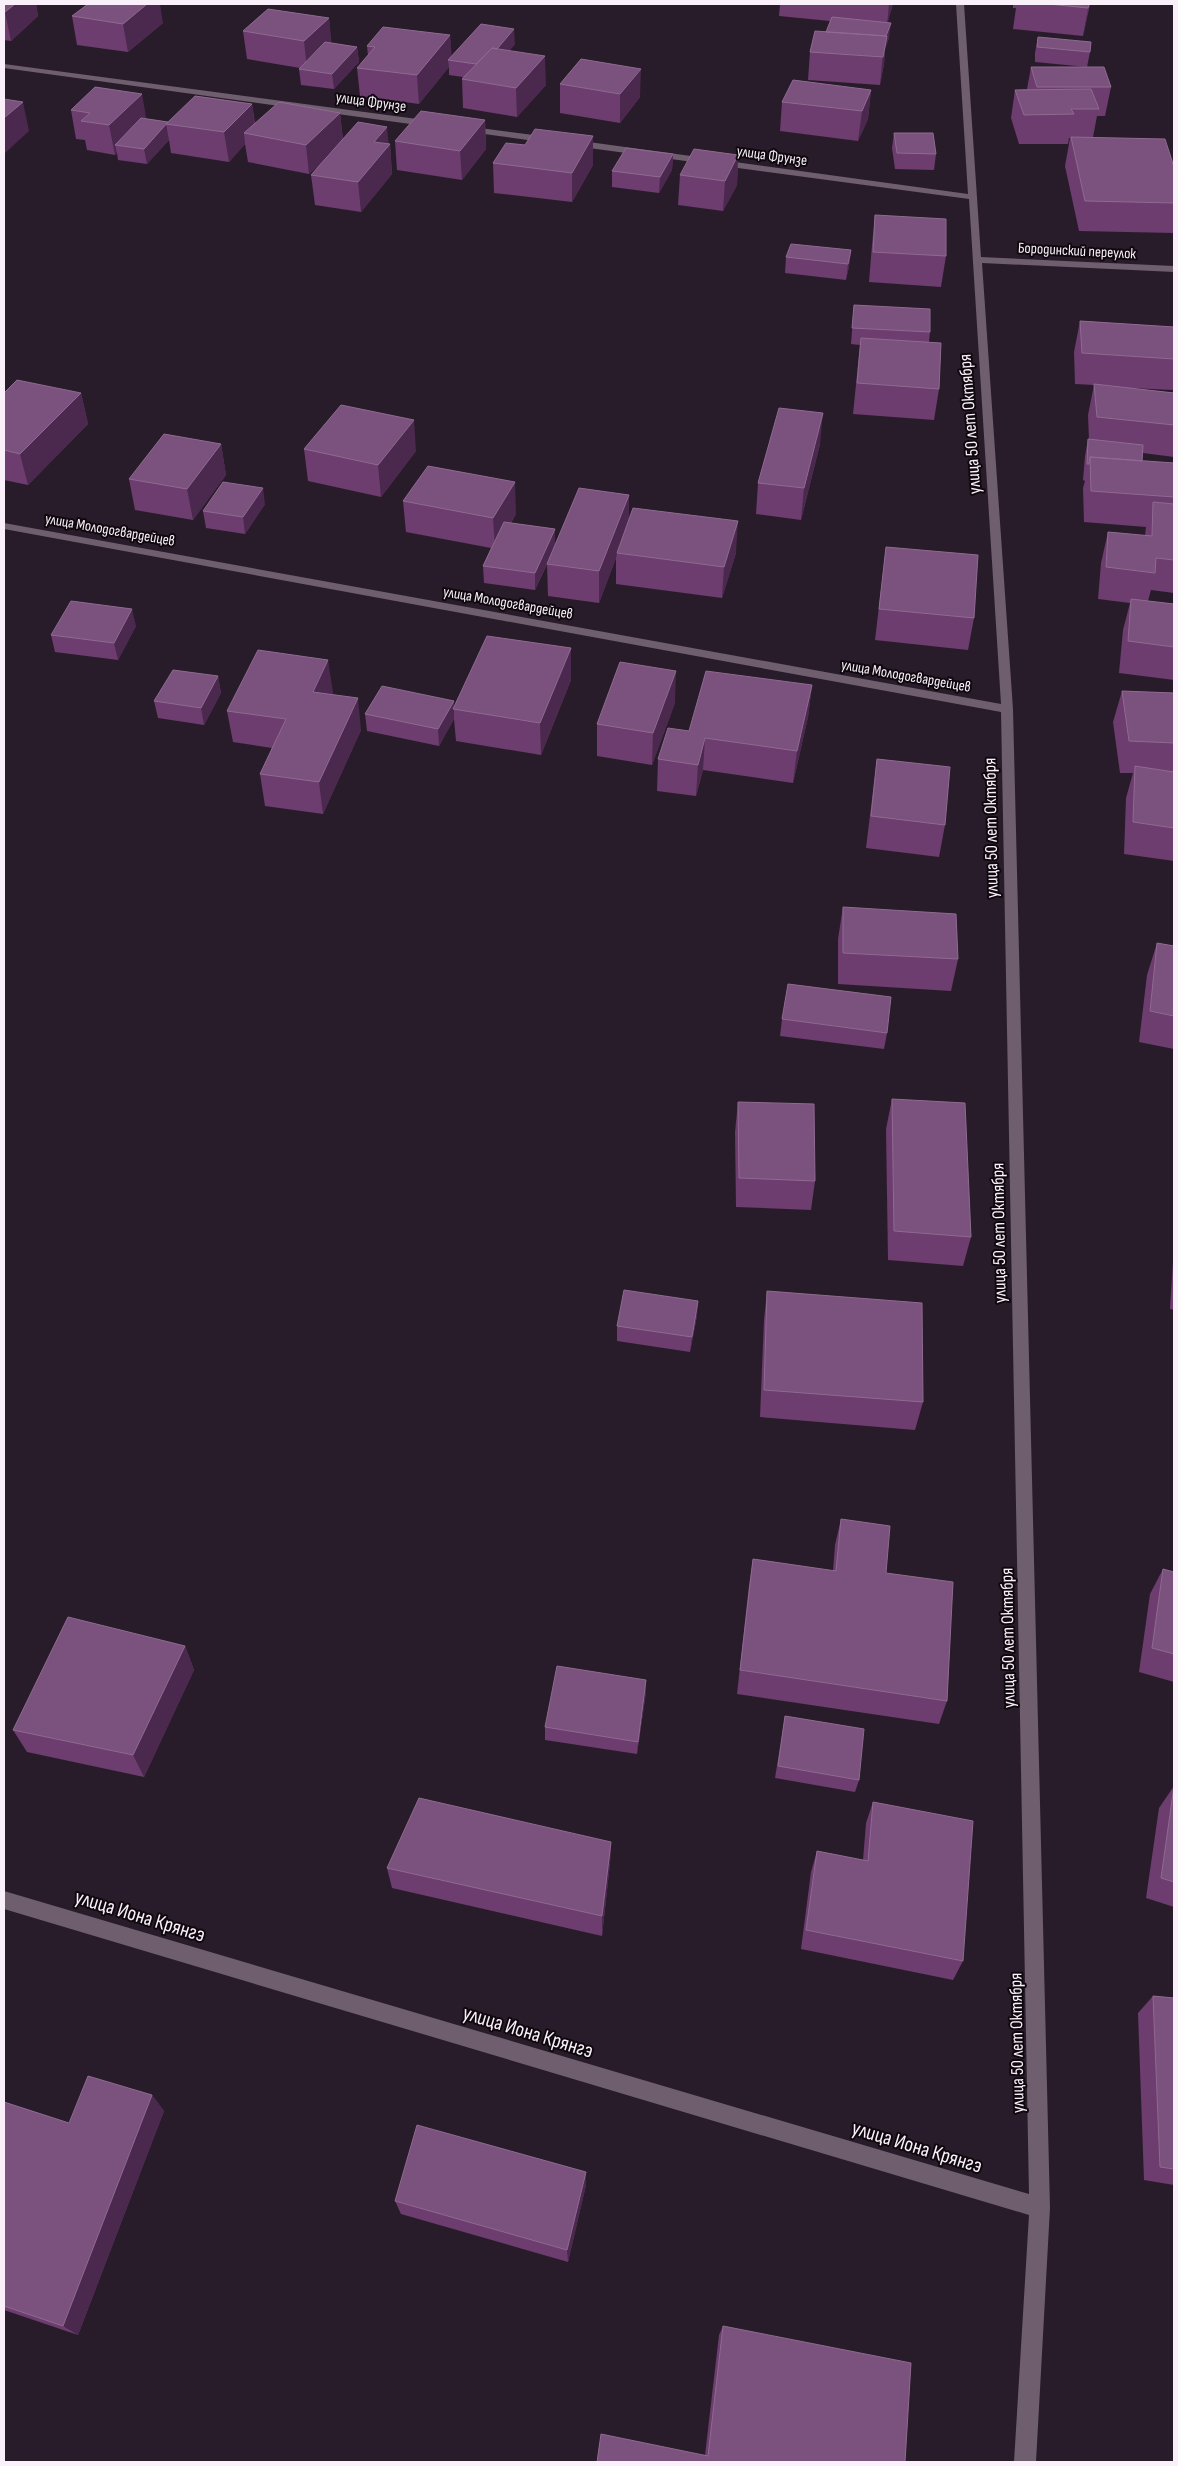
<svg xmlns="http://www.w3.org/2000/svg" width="1178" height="2466" viewBox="0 0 1178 2466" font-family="'Sofia Sans Condensed',sans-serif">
	<rect width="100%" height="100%" fill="#291c2a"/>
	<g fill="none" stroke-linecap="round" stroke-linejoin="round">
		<path fill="#6e5e6e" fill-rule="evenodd" d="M956,4H964L981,257L1174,266V272L982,263L1013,709L1050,2208L1036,2462H1014L1029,2215L4,1909V1891L1029,2194L1001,712L4,529V523L1001,704L969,199L574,146L570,143L574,140L968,194Z
			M4,64L432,121L436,124L432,127L4,68Z
			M465,126L549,137L553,140L549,143L462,131L461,129Z"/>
	</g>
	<path fill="#6c3d6e" d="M4,4H36L38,16L11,41L4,40Z
		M780,4H893L887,23L889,38L885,49L884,64L880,85L808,80L810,52L826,32L830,21L779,16Z
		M1013,4H1090L1083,36L1013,29L1016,8H1013Z
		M72,16L163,23L128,52L77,45Z
		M329,18L331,43L357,47L359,62L334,89L301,85L299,69L300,68L247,59L243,31Z
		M450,35L451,57L515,44L509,51L546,85L517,117L463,108L462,79L463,77L449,75V67L419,104L360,96L357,68L368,56L367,46Z
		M1038,37L1090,52L1087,67L1035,62V53Z
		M1031,67L1111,87L1105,116H1097L1093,137L1174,167V233L1079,231L1065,166L1070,138H1069L1068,144H1019L1011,118L1015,90L1027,89Z
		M560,84L640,97L620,123L560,113Z
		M871,90L868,119L858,141L780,131L782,102Z
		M252,104L255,123L340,113L343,140L390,144L392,174L361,212L315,205L311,175L326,159L309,174L248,162L245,144L229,162L171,153L169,140L147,164L118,160L117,153L115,155L87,150L85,140L76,139L71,110L168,122Z
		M485,120L486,149L462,180L397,170L395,141Z
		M894,133L936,154L934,170L895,169L892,148Z
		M673,154L672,170L659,193L612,187V171Z
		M738,155L737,185L723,211L678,205L680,175Z
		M493,163L593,165L572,202L494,193Z
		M875,215L946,256L941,287L869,282L872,245Z
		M851,250L849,266L846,280L785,273L786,257Z
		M854,305L930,332L929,342L939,389L934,420L853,414L860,345L851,344Z
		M1080,321L1174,327V385L1173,390L1130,388L1174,393V457L1143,453L1142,461L1174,463V593L1151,590L1148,601L1174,604V680L1119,673L1123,630L1130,603L1098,599L1101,563L1108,532L1145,536L1146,527L1084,522L1083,488L1085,481L1083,480L1085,456L1088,439L1089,440L1088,415L1094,385L1075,384L1074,352Z
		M4,393H81L88,424L28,485L4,480Z
		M221,444L226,475L193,520L135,510L129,479Z
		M820,444L801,520L756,514L758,483Z
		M304,449L416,451L381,497L308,481Z
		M629,495V519L736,553L722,598L616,584V558L599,603L548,596L547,564L551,556L535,590L484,583L483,566L491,548L406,532L403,501L516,514L511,523L555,529V545Z
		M265,504L245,534L206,528L203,511Z
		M886,547L974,618L968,650L875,640Z
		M136,626L118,660L55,652L51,635Z
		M218,676L221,693L204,725L158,718L154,701Z
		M571,680L541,755L456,741L454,719L439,746L367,731L365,714L454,701V707Z
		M812,685L808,717L793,783L703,770L696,796L657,791L658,759L689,731Z
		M1122,691L1174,693V861L1124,854L1126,798L1133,773H1120L1113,722Z
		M333,692L331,695L361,730L323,814L265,806L260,774L272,748L233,742L227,711Z
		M675,703L652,765L597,756V724Z
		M877,759L945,825L939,857L866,848L873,791Z
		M843,907L958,959L951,991L838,984V939Z
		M1157,943L1174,946V1049L1139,1042L1147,975Z
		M782,1019L887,1033L884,1049L780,1036Z
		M892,1099L971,1237L963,1266L888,1260L886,1129Z
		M738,1102L815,1181L811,1210L736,1207L735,1132Z
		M1174,1246V1310L1170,1309Z
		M767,1291L923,1402L915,1430L760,1417L764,1320Z
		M697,1316L690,1352L617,1341V1326Z
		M841,1519L886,1573L947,1701L939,1724L737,1694L749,1585L753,1559L833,1571L835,1545Z
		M1163,1569L1174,1572V1682L1139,1672L1150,1594Z
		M185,1646L194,1670L144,1777L27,1752L13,1730Z
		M646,1692L637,1754L545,1740V1727Z
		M785,1716L859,1780L855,1792L775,1778Z
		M1174,1786V1907L1146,1898L1159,1808Z
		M873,1802L963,1961L953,1980L801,1949L811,1872L817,1851L863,1860L866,1823Z
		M611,1842L610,1863L602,1936L392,1888L387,1868Z
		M1153,1996L1174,1998V2185L1144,2180L1138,2013Z
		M152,2095L164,2111L78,2335L4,2310V2102L69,2123Z
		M586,2172V2185L568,2262L401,2214L395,2201Z
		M723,2326L905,2462H597L705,2455L719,2335Z"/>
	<path fill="#4b284d" d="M15,4H36L38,16L11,41L5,12Z
		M147,4H160L163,23L128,52L123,24Z
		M889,4H893L887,26Z
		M1089,4L1086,23L1083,36L1088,8Z
		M329,18L332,47L307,69L304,41Z
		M891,23L889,38L885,49L884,64L880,85L884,41Z
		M514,29L515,44L482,80V65Z
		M450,35L452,60H448L449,67L419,104L417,75Z
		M357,47L359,62L334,89L332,74Z
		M545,56L546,85L517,117L516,88Z
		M641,69L640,97L620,123V94Z
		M871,90L868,119L858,141L862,111Z
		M142,94L147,122L115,145L117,153L115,155L109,125Z
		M23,102L29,131L4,154V118Z
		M252,104L256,133H244L245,144L229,162L224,132Z
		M340,113L343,143L309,174L306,145Z
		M485,120L486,149L462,180L460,151Z
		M166,124L169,140L147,164L144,149Z
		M387,127L389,146L390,144L392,174L361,212L358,182L374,142Z
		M593,136V165L572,202V173Z
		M673,154L672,170L659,193L660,177Z
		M738,155L737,185L723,211L725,181Z
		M851,250L849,266L846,280L848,264Z
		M81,393L88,424L28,485L20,454Z
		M823,413L820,444L801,520L804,488Z
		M414,420L416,451L381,497L378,465Z
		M221,444L226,475L193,520L187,489Z
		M515,482L516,514L495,549L493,518Z
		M263,488L265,504L245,534L243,517Z
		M629,495V526L617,553L616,558L599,603V571Z
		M738,521L736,553L722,598L724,567Z
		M555,529V546L535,590V573Z
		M132,609L136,626L118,660L114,643Z
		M571,648V680L541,755L540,723Z
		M328,660L333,692L318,724L313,692Z
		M676,671L675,703L652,765L653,733Z
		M218,676L221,693L204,725L201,708Z
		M812,685L808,717L793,783L797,751Z
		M358,698L361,730L323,814L319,782Z
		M454,701V719L439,746L438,729Z
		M705,738L703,770L696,796L698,765Z
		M698,1301L697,1316L690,1352L692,1337Z
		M185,1646L194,1670L144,1777L133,1755Z
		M646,1680V1692L637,1754L638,1742Z
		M611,1842L610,1863L602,1936V1916Z
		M152,2095L164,2111L78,2335L63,2326Z
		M586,2172V2185L568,2262L567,2250Z"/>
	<path fill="#7b517e" stroke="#8f6a91" d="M4,4H15L5,12H4Z
		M88,4H147L123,24L72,16Z
		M1048,4H1089L1088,8Z
		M268,9L329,18L304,41L243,31Z
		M832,17L891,23L886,36L826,32Z
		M481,24L514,29L497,49L492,48L476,64L448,60Z
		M383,27L450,35L417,75L357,68L375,47L367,46Z
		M815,31L887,36L883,57L810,52Z
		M1038,37L1091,42L1090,52L1037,47Z
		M325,42L357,47L332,74L299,69Z
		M492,48L545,56L516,88L462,79Z
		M581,59L641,69L620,94L560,84Z
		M1031,67H1104L1111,87H1037Z
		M793,80L871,90L862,111L782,102Z
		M95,87L142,94L109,125L81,121L90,113L71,110Z
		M1091,89L1099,109H1071L1074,114L1024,115L1015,90Z
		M195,96L252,104L224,132L166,124Z
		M4,99L23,102L4,118Z
		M279,102L340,113L306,145L244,133Z
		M421,111L485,120L460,151L395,141Z
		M141,118L168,122L144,149L115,145Z
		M358,122L387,127L374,142L390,144L358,182L311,175Z
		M535,129L593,136L572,173L493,163L506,143L525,145Z
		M894,133H933L936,154L897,153Z
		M1071,137L1165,139L1174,167V203L1085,201Z
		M626,148L673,154L660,177L612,171Z
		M694,149L738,155L725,181L680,175Z
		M875,215L946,219V256L873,252Z
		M791,244L851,250L848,264L786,257Z
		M854,305L930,309V332L852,328Z
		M1080,321L1174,327V359L1082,353Z
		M861,338L941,343L939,389L857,383Z
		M17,380L81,393L20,454L4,450V393Z
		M1094,384L1174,393V425L1097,417Z
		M341,405L414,420L378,465L304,449Z
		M779,408L823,413L804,488L758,483Z
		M164,434L221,444L187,489L129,479Z
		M1088,439L1143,445L1142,461L1090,457L1089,464H1087Z
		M1090,457L1174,463V497L1091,491Z
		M428,466L515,482L493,518L403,501Z
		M223,482L263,488L243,517L203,511Z
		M579,488L629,495L599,571L547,564Z
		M1153,502L1174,504V560L1156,558L1155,573L1106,567L1108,532L1152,536Z
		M633,508L738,521L724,567L617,553Z
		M504,522L555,529L535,573L483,566Z
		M886,547L978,555L974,618L879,609Z
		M1131,599L1174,604V647L1128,641Z
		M71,601L132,609L114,643L51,635Z
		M487,636L571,648L540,723L453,709Z
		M258,650L328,660L313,692L358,698L319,782L260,774L286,719L227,711Z
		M620,662L676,671L653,733L597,724Z
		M173,670L218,676L201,708L154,701Z
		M706,671L812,685L797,751L705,738L698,765L658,759L668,728L689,731Z
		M382,686L454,701L438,729L365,714Z
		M1122,691L1174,693V743L1129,741Z
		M877,759L950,767L945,825L871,816Z
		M1135,766L1174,772V828L1133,822Z
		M843,907L956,914L958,959L843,953Z
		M1157,943L1174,946V1016L1150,1011Z
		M788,984L891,997L887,1033L782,1019Z
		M892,1099L965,1103L971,1237L894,1231Z
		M738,1102L814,1104L815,1181L739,1178Z
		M624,1290L698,1301L692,1337L617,1326Z
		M767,1291L922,1303L923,1402L764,1390Z
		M841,1519L890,1526L886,1573L953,1582L947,1701L740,1670L753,1559L836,1571Z
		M1163,1569L1174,1572V1654L1152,1648Z
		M68,1617L185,1646L133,1755L13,1730Z
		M557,1666L646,1680L638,1742L545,1727Z
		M785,1716L864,1729L859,1780L778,1766Z
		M1174,1786V1882L1161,1878Z
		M419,1798L611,1842L602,1916L387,1868Z
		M873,1802L973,1821L963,1961L806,1930L817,1851L868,1861Z
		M1153,1996L1174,1998V2169L1160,2167Z
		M88,2076L152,2095L63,2326L4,2306V2102L69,2123Z
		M417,2125L586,2172L567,2250L395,2201Z
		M723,2326L911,2363L905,2462H597L601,2434L708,2456Z"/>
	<g text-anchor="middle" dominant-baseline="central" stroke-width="4" stroke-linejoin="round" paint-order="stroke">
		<g font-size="15" fill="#f9f0fa" stroke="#0f090f">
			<text transform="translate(371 102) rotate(8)">улица Фрунзе</text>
			<text transform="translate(772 156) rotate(8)">улица Фрунзе</text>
			<text transform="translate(1077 251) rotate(3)">Бородинский переулок</text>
			<text transform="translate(110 530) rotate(10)">улица Молодогвардейцев</text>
			<text transform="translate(508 603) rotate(10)">улица Молодогвардейцев</text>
			<text transform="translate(906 676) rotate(10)">улица Молодогвардейцев</text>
		</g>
		<g font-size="18" fill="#f9f0fa" stroke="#0f090f">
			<text transform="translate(970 424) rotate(-94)">улица 50 лет Октября</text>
			<text transform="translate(991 828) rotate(-91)">улица 50 лет Октября</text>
			<text transform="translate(999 1233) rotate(-91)">улица 50 лет Октября</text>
			<text transform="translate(1008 1638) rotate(-91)">улица 50 лет Октября</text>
			<text transform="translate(1017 2043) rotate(-91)">улица 50 лет Октября</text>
		</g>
		<g font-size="21" fill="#f9f0fa" stroke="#0f090f">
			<text transform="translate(140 1916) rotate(17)">улица Иона Крянгэ</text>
			<text transform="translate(528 2032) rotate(17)">улица Иона Крянгэ</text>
			<text transform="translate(917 2147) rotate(17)">улица Иона Крянгэ</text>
		</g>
	</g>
	<rect width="1178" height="2466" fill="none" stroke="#f9f0fa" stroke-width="10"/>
</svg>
